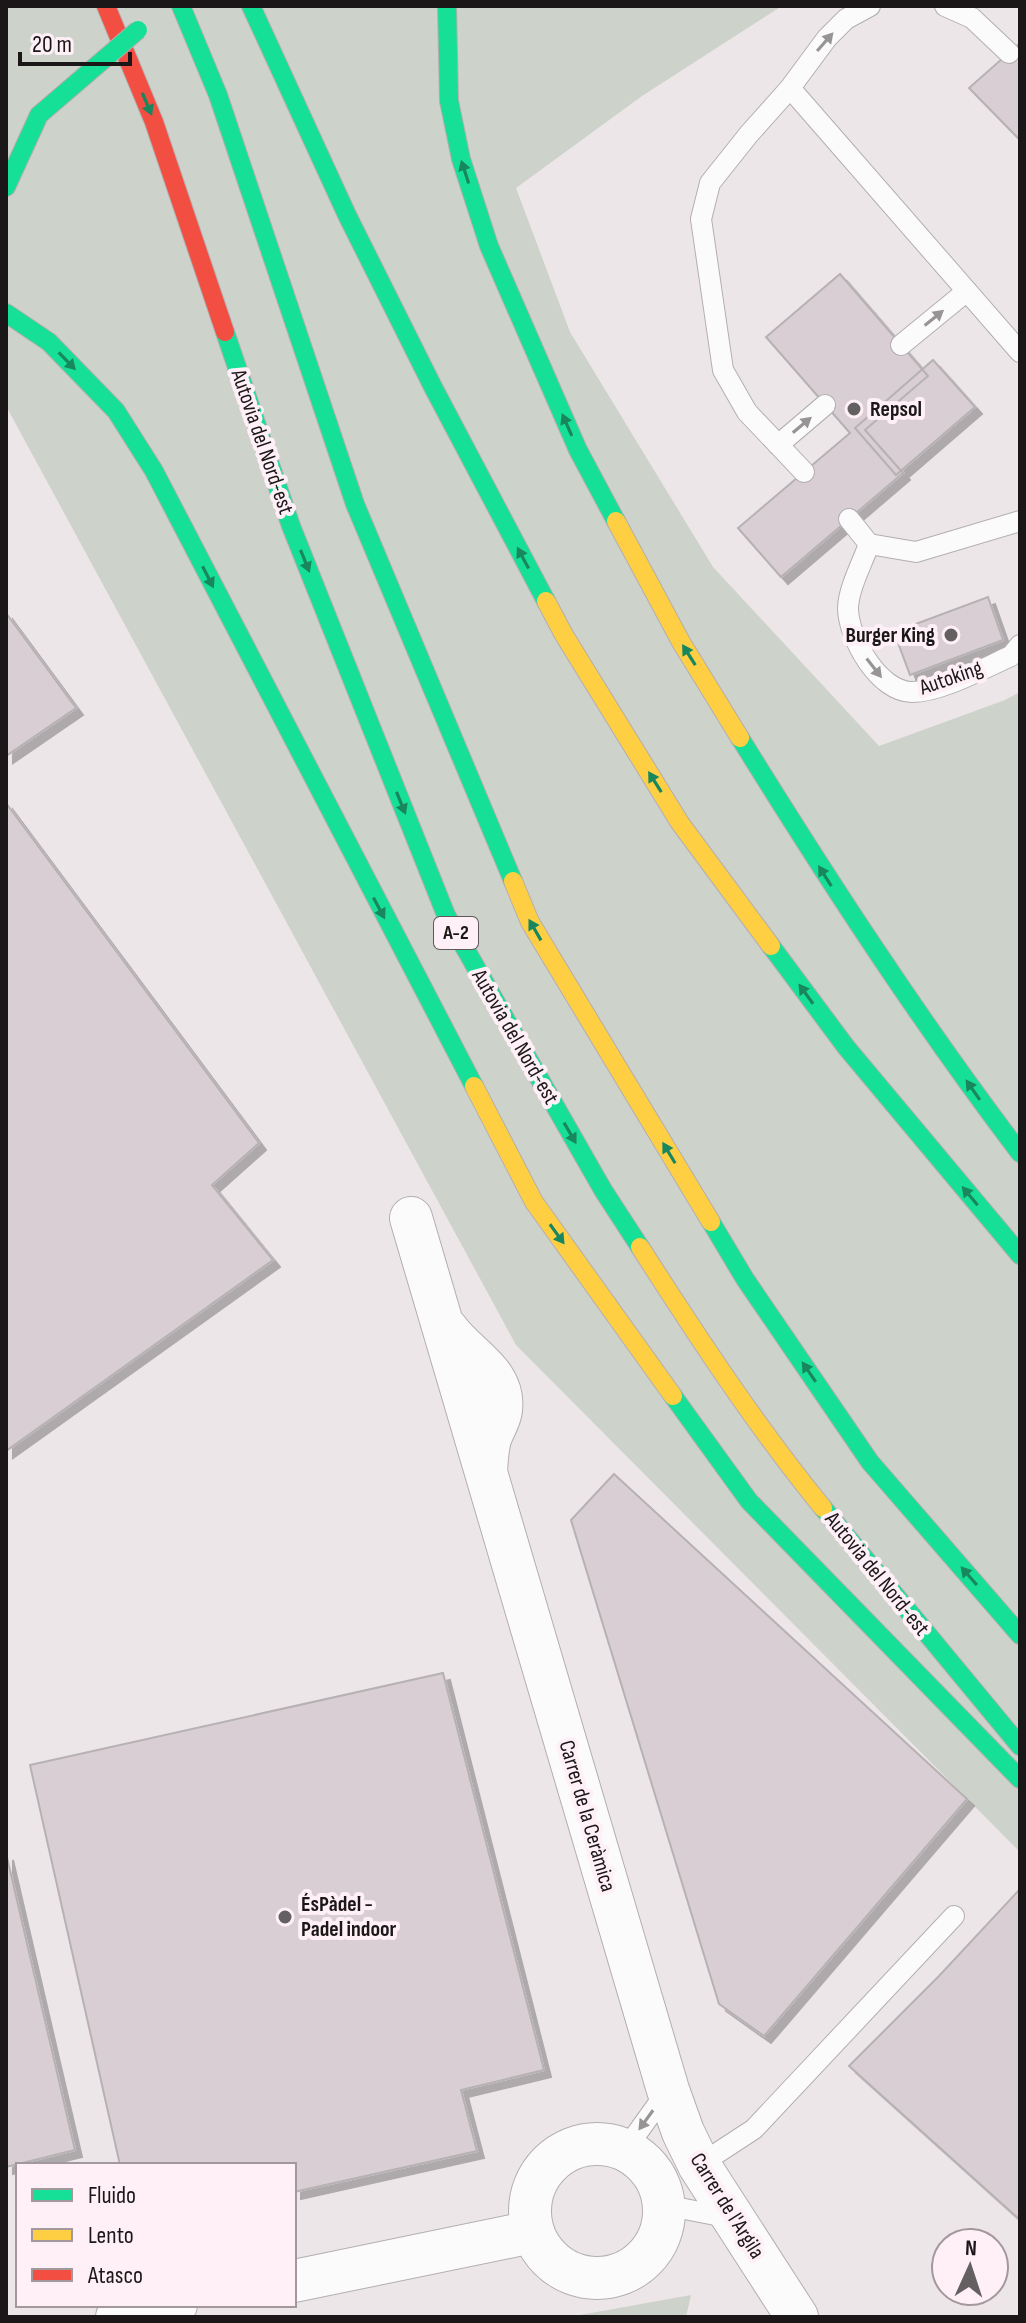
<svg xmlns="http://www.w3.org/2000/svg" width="1026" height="2323" viewBox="0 0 1026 2323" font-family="'Sofia Sans Condensed',sans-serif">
	<defs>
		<filter id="shadow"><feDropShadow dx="7" dy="7" stdDeviation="0" flood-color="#0004"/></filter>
	</defs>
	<rect width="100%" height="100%" fill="#ede6e9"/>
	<path fill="#cdd2ca" d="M6,6H782L642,96L516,188L570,332L713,567L879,746L1005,700L1020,692V1852L516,1345L6,406Z
		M691,2295L686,2317H569Z"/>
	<path fill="#d9ced3" stroke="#b6b1b3" stroke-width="2" filter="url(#shadow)" d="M1020,43V140L969,88Z
		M840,274L928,376L865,430L903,473L781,577L738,528L850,433L766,337Z
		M933,360L975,407L896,475L855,428Z
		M988,597L1003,640L910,675L894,632Z
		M6,613L76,708L6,756Z
		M6,803L259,1143L212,1185L273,1260L6,1451Z
		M614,1474L967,1799L764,2036L719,2004L571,1520Z
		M443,1673L544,2070L461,2090L477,2151L294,2192V2165H120L30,1765Z
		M6,1853L75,2150L6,2167Z
		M1020,1889V2220L849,2066L939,1976Z"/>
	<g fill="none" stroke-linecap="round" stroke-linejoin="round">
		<defs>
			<path id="lane" d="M945,6L972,18L1009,53
				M790,88L1020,352
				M901,345L967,291
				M778,445L825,405
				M804,472L747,412L723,370L701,219L710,183L749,134L790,88L827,38L846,19L870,6
				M849,519L869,544L916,552L1020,521
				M869,544C862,564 848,589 848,609C849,639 879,692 912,692C941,692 984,668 1011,656L1020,645
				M625,2150L668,2090
				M699,2165L754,2129L954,1916
				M664,2205L731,2218"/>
			<path id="street" d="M411,1218L668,2090L683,2132L699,2165L797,2317
				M447,1329C465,1356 506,1372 501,1410C500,1420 493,1429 490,1439C487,1450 487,1460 486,1471
				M530 2211a67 67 0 1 1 134 0a67 67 0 1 1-134 0Z
				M294,2281L532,2232
				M117,2317L176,2305"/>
			<path id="fast" d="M181,6L218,95L355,504L513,881
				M251,6L347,215L433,387L546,601
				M447,6L449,101L461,159L489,246L578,450L616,521
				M6,187L39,115
				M6,313L49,342L116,411L154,471L474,1086
				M225,332L291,526L446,915L603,1190L640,1247
				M740,738C828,880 919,1020 1020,1153
				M771,946L846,1047L1020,1255
				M711,1222L745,1279L870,1462L1020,1635
				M673,1396L749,1501L1020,1779
				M823,1508L1020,1746"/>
			<path id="slow" d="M616,521L681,642L740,738
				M546,601L564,635L680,823L771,946
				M513,881L530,922L711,1222
				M474,1086L534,1202L673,1396
				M640,1247C697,1336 756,1426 823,1508"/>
			<path id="jam" d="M106,6L154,122L225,332"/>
		</defs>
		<use href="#lane" stroke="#b3aeb0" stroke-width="22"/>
		<use href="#street" stroke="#b3aeb0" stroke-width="44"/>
		<use href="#fast" stroke="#b3aeb0" stroke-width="20"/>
		<use href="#slow" stroke="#b3aeb0" stroke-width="20"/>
		<use href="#jam" stroke="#b3aeb0" stroke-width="20"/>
		<use href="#lane" stroke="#fcfbfc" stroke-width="20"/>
		<use href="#street" stroke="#fcfbfc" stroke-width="42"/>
		<use href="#fast" stroke="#16e098" stroke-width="18"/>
		<use href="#slow" stroke="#ffcf43" stroke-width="18"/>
		<use href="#jam" stroke="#f24e42" stroke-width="18"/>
		<defs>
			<path id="fast-bridge" d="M39,115L138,30"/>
		</defs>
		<use href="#fast-bridge" stroke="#b3aeb0" stroke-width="20" stroke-linecap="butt"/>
		<use href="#fast-bridge" stroke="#16e098" stroke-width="18"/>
	</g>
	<defs><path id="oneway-solid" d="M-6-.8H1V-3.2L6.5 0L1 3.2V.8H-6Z" transform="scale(2)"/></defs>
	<g fill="#979495">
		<use href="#oneway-solid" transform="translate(825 42) rotate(-49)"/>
		<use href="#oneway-solid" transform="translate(934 318) rotate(-39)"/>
		<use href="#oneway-solid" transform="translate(802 425) rotate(-40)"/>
		<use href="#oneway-solid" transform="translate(874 668) rotate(52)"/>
		<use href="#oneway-solid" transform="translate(646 2120) rotate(126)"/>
	</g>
	<g fill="#18865e">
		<use href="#oneway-solid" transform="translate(147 104) rotate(67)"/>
		<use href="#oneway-solid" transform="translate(465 172) rotate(-108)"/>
		<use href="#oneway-solid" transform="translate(67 361) rotate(46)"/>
		<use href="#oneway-solid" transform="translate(567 425) rotate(-114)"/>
		<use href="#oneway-solid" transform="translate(523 558) rotate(-118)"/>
		<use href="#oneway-solid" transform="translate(305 561) rotate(68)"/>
		<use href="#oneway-solid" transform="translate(208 577) rotate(63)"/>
		<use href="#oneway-solid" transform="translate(689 655) rotate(-122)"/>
		<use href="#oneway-solid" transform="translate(655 782) rotate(-122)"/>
		<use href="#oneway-solid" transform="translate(401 803) rotate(68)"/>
		<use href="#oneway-solid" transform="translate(825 876) rotate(-122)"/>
		<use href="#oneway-solid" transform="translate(379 908) rotate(62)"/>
		<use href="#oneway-solid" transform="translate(535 930) rotate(-120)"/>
		<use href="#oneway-solid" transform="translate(806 994) rotate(-126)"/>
		<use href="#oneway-solid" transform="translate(973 1090) rotate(-125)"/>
		<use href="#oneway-solid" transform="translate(570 1133) rotate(60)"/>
		<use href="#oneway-solid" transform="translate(669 1153) rotate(-121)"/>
		<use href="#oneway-solid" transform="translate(970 1196) rotate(-130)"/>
		<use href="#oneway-solid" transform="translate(557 1234) rotate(54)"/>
		<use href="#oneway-solid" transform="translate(809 1372) rotate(-124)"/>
		<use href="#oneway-solid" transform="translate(969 1576) rotate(-131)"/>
	</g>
	<g fill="#645f61" stroke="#fef0f6" stroke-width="3">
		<circle cx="854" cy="409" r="8"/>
		<circle cx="951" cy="635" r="8"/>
		<circle cx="285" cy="1917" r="8"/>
	</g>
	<g text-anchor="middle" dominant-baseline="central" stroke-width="8" stroke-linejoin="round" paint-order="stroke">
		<rect fill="#fef0f6" stroke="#5f585b" stroke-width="2" x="434" y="917" width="44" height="32" rx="6"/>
		<g font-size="20" font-weight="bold" fill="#1b1718">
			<text x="456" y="933">A-2</text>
		</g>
		<g font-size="22" font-weight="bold" fill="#1b1718" stroke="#fef0f6" text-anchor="start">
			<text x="870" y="409">Repsol</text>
			<text x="935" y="635" text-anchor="end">Burger King</text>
			<text x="301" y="1904">ÉsPàdel -<tspan x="301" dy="25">Padel indoor</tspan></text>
		</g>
		<g font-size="22" fill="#1b1718" stroke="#fef0f6">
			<text transform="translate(262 442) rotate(71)">Autovia del Nord-est</text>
			<text transform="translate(951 678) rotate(-19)">Autoking</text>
			<text transform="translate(515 1037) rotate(60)">Autovia del Nord-est</text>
			<text transform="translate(877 1574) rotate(51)">Autovia del Nord-est</text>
			<text transform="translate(587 1816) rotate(74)">Carrer de la Ceràmica</text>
			<text transform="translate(727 2206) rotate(58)">Carrer de l'Argila</text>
		</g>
	</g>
	<rect width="1026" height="2323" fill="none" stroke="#1b1718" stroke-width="16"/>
	<rect x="16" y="2163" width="280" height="144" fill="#fef0f6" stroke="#a3999d" stroke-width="2"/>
	<rect x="32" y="2189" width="40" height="12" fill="#16e098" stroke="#a3999d" stroke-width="2"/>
	<text x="88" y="2203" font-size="24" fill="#1b1718">Fluido</text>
	<rect x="32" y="2229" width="40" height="12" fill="#ffcf43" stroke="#a3999d" stroke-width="2"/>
	<text x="88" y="2243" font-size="24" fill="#1b1718">Lento</text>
	<rect x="32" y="2269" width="40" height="12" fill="#f24e42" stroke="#a3999d" stroke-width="2"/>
	<text x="88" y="2283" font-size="24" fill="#1b1718">Atasco</text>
	<g transform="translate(970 2267) rotate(3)"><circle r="38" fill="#fef0f6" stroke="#a3999d" stroke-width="2"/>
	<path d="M0-6L14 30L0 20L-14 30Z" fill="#645f61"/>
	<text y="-12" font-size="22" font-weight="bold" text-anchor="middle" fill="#1b1718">N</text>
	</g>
	<path d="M20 52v12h110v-12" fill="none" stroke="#1b1718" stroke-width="4"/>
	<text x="32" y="52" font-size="24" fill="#1b1718" stroke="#fef0f6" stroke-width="6" paint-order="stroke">20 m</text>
</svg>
